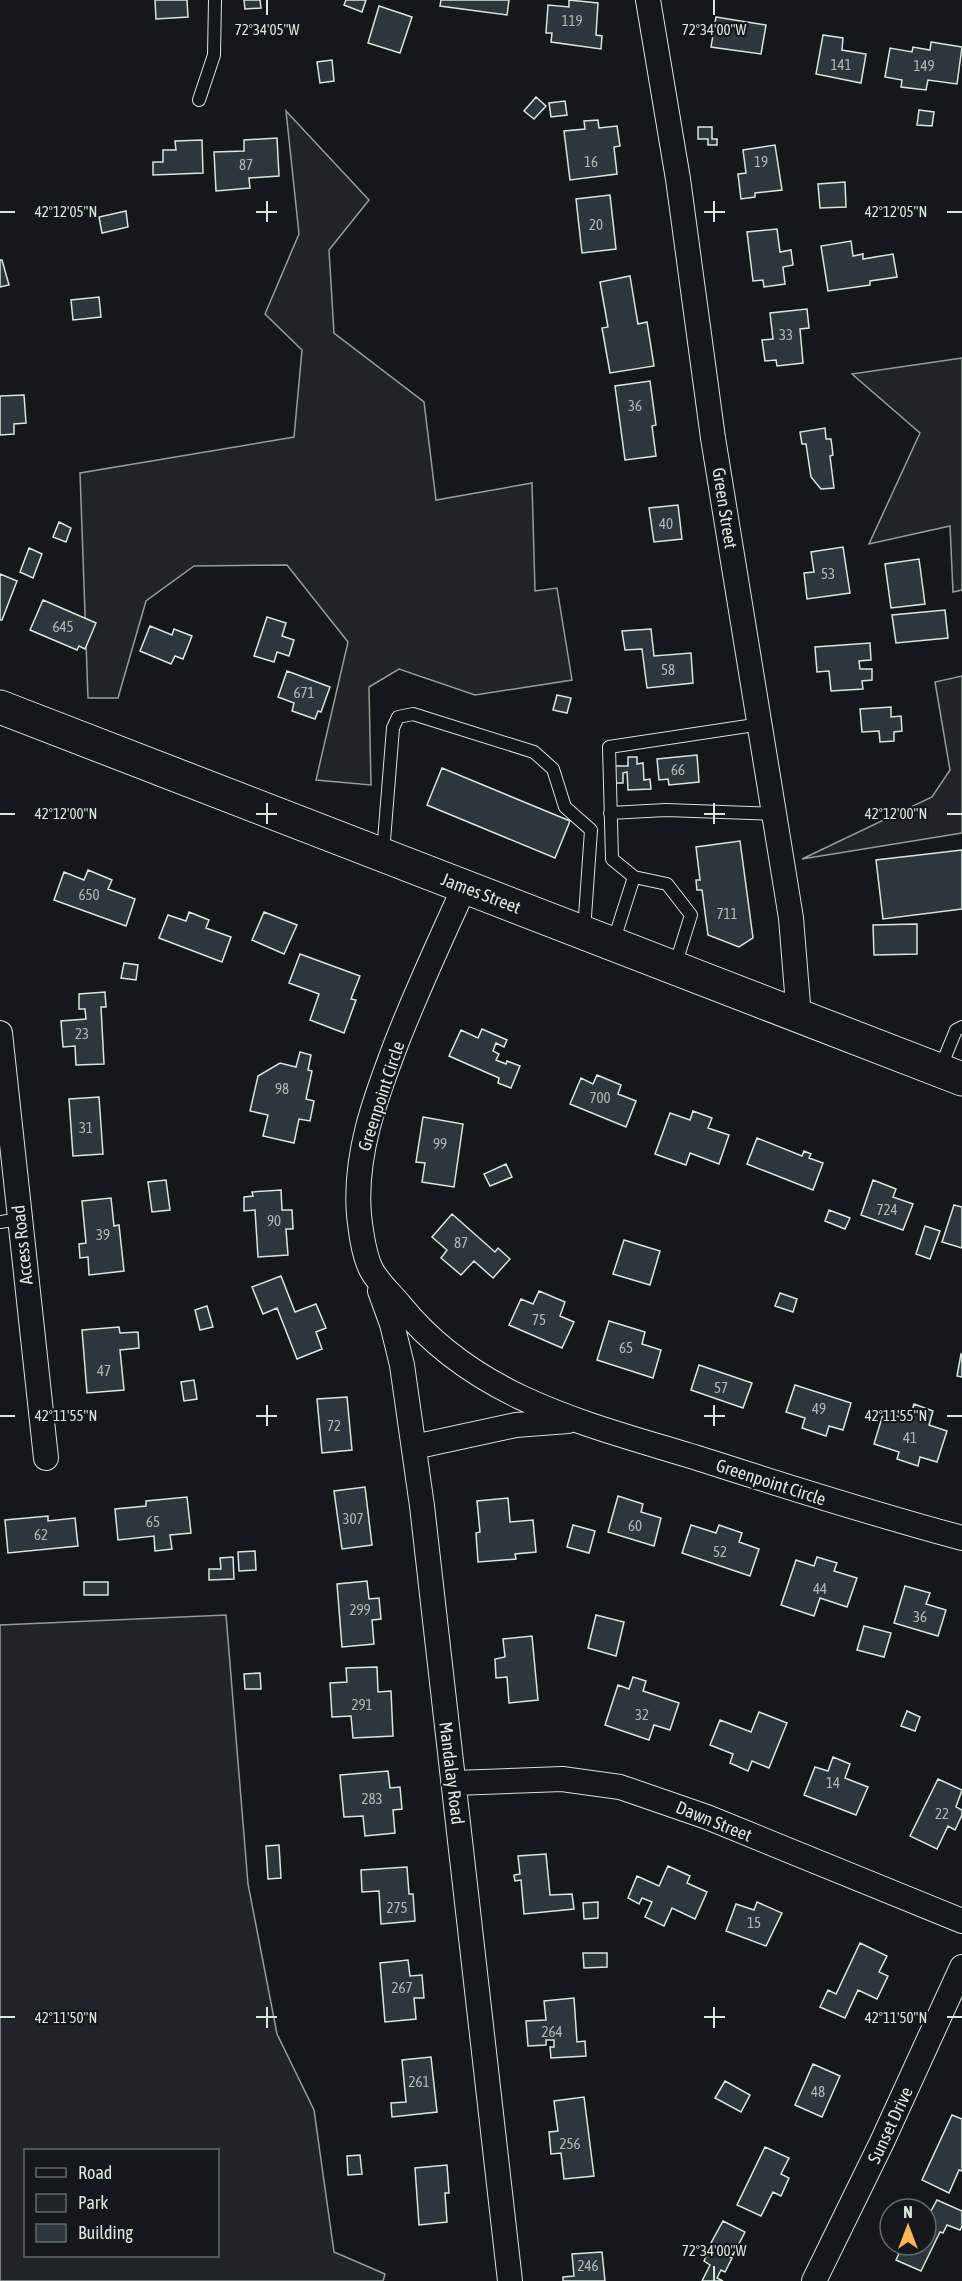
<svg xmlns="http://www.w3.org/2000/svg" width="962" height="2281" viewBox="0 0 962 2281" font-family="'Asap Condensed',sans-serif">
	<rect width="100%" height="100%" fill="#14181c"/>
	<path fill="#202428" stroke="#939e99" stroke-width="1.5" fill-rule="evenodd" d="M286,111L369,200L329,250L334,333L424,402L436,500L532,483L535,591L557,588L572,680L475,695L399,669L369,687L371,785L316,780L348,642L287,565L194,566L146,601L118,698H88L80,473L294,437L302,350L265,314L299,234Z
		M962,358V590L953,592L950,526L869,544L920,433L852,374Z
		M962,676V833L802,859L932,797L950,770L935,682Z
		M226,1615L248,1884L277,2034L314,2110L334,2252L385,2274L383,2281H0V1625ZM26,2150H218V2256H26Z"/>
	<path fill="#2c363c" stroke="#d8e6dc" stroke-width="1.5" d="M155,0H187L188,17L156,19Z
		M244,0H260L261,8L245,9Z
		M346,0H366L362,12L344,5Z
		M441,0H509L507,15L440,6Z
		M569,0L598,3L596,35L602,36L601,49L551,42L552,33H546L548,5L569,7Z
		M379,6L412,17L400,53L368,43Z
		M716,17L766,25L761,54L711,47Z
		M823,35L843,38L842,50L866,54L861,83L816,74Z
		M931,42L962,47L957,84L928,80L926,90L901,87L902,80L885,77L890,48L912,52L913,47L930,50Z
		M332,60L334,81L320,83L317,62Z
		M536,97L546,106L534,119L524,111Z
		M565,101L567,115L551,117L549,103Z
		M919,110L934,112L932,126L917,125Z
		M598,120L599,128L617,126L620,146L614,147L617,174L570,180L564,131L585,129L584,121Z
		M698,127H712V139H717V145H708V139H698Z
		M277,138L279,176L249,178L250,188L216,191L214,152L244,151V140Z
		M202,140L203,173L153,175V162H163V150H176L175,141Z
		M775,145L782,190L755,193V197L741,199L738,174L746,173L743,150Z
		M845,182L846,207L820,208L818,184Z
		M610,195L616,249L582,253L576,199Z
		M126,211L128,227L102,233L99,217Z
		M777,229L780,252L791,250L793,265L783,267L785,284L764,287L763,280L753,281L747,232Z
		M851,241L853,256L863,254V259L893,254L897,277L870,281V285L828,291L821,246Z
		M0,260H2L9,285L0,287Z
		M630,276L638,324L647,322L654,366L610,373L602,328L608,327L600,282Z
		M99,297L101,317L73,320L71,300Z
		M807,309L809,328L800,329L803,363L777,366L776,360L765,361L762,340L773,339L770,313Z
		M650,381L656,425L652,426L656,456L625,460L615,386Z
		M24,395L26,423L14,424V434L0,435V396Z
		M825,428L826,439H831L833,455L830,456L834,488L821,489L811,477L806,444H802L800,432Z
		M678,505L682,539L654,542L649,508Z
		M59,522L71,528L66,542L53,537Z
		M843,547L850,593L807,599L804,573L814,572L811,552Z
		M29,548L42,554L33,578L20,572Z
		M919,559L925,604L891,608L885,564Z
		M0,574L17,581L2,620H0Z
		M43,600L96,623L85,649L79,646L77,650L30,630Z
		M945,610L948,638L896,643L892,615Z
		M267,617L286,623L282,636L294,640L289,656L277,652L274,662L254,656Z
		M150,626L172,635L174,629L192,636L183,659L175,656L171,664L140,651Z
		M651,629L654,656L691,653L693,683L647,688L642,649L625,650L622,631Z
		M870,643L871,660L859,661L860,669H872V680L862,681L863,689L831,691L829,671L817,672L815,647Z
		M287,671L330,687L321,712L318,711L315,719L292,711L294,703L278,697Z
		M557,695L571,698L567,713L553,710Z
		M891,707V717L901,716L902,731L894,732V741L880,742L879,731L862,732L860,709Z
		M697,755L699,782L669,785L668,779L659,780L657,759Z
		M628,757H637V764L643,763L644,780L650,779L651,789L628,790L627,772L623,773V783H615L614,766H628Z
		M442,768L570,821L555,858L427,805Z
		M740,841L753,938L739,947L708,935L702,890H697L696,880H700L696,847Z
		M962,850V909L883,919L876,860Z
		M88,870L112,880L108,889L135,899L126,926L54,900L64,872L84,880Z
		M189,912L209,920L206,928L231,937L222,962L159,938L168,915L186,921Z
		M264,912L297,925L284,954L252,940Z
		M917,924V954L874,955L873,925Z
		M300,954L360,976L351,999L356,1000L344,1033L310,1020L319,994L289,983Z
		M124,963L138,965L136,980L121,978Z
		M105,992L106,1007H101L104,1064L76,1065L75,1046L63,1047L61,1021L86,1019L85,1009H79V994Z
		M482,1029L507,1040L504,1047L496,1043L493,1051L499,1054L496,1060L506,1064L507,1061L520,1066L511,1088L498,1083L499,1078L449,1056L461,1030L478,1038Z
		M300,1052L311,1055L308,1070L312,1071L306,1099L314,1101L310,1121L299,1119L294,1143L263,1136L268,1115L250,1111L258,1076L280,1063L296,1067Z
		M597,1075L621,1085L618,1094L636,1101L626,1127L570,1104L581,1078L593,1084Z
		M99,1097L103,1154L73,1156L69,1099Z
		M693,1111L712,1118L708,1128L729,1135L719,1164L690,1153L686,1165L655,1154L670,1113L690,1120Z
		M423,1117L463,1124L454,1187L422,1182L425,1163L416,1162Z
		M757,1138L802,1156L804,1151L811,1154L809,1158L823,1163L813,1190L747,1164Z
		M506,1164L512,1177L490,1186L484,1174Z
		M166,1180L170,1210L152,1212L148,1182Z
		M873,1180L896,1189L893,1197L913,1204L903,1230L861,1215Z
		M281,1190L282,1210H292L293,1229H286L288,1255L258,1257L255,1210L244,1211V1197L253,1196L252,1192Z
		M111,1198L114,1226L119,1225L124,1271L89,1275L88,1257L80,1258L79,1244L86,1243L82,1201Z
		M954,1205L962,1207V1248L942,1242Z
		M829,1210L850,1218L845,1229L825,1221Z
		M452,1214L495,1252L498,1248L510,1259L493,1278L474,1261L461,1275L441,1258L447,1250L432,1237Z
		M925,1226L940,1231L930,1259L916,1254Z
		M624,1240L660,1251L650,1285L613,1274Z
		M281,1276L295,1312L316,1304L326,1328L316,1332L322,1349L297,1359L277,1308L263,1314L252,1287Z
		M539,1291L565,1302L560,1316L574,1322L562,1348L509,1325L521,1299L533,1304Z
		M780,1293L797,1299L793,1312L775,1306Z
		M207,1306L213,1327L200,1330L195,1310Z
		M609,1321L645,1332L642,1344L661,1350L653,1378L597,1360Z
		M119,1327L120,1333L138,1332L139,1348L120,1350L124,1390L87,1393L82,1330Z
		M961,1354L962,1355V1377L957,1376Z
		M699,1365L752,1383L743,1408L691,1390Z
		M194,1380L197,1399L184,1401L181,1382Z
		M795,1385L851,1403L843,1430L829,1426L826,1436L802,1428L805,1418L786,1412Z
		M347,1397L352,1450L322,1453L317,1399Z
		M914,1404L933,1411L929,1425L947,1431L937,1462L920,1457L918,1466L897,1459L899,1452L874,1444L884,1411L909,1420Z
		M365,1487L372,1545L342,1549L334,1491Z
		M618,1496L643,1504L641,1512L661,1518L654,1546L608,1532Z
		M187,1497L191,1533L170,1535L172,1549L155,1551L154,1536L118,1540L115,1509L146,1506V1501Z
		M508,1498L510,1522L533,1520L536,1552L515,1554L516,1559L478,1562L476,1533L480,1532L477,1501Z
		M48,1516V1521L75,1518L78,1546L8,1553L5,1520Z
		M573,1525L595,1531L589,1553L567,1547Z
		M691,1525L716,1533L719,1525L742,1533L739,1542L759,1549L750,1576L682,1553Z
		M255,1551L256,1570L239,1571L238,1552Z
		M233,1557L234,1579L209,1580V1569H221L220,1558Z
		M817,1557L837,1563L834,1571L857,1578L847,1607L820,1598L814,1616L781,1605L796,1560L814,1566Z
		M367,1581L369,1599L379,1598L381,1619L372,1620L374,1644L342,1647L337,1584Z
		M84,1582H108V1595H84Z
		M905,1586L930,1593L926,1604L946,1610L938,1636L894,1623Z
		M596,1615L624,1622L616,1656L588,1648Z
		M864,1626L891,1633L884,1657L857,1650Z
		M532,1636L538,1700L509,1703L507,1677L496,1678L495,1659L505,1657L503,1639Z
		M377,1667L378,1692L391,1691L393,1736L353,1738L351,1716L332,1717L330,1683L347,1682L346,1668Z
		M260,1673L261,1689H245L244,1674Z
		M633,1677L646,1681L643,1691L679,1703L670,1730L654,1725L649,1740L605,1725L618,1685L629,1689Z
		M907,1711L920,1717L915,1731L901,1726Z
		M759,1712L787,1723L769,1768L752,1761L748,1771L730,1763L733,1754L710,1745L720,1720L751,1732Z
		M833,1757L850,1764L845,1778L868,1787L856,1815L804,1795L815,1767L828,1771Z
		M388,1771L390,1788L400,1787L402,1809L393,1810L395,1833L365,1836L363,1816L344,1817L340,1775Z
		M938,1779L962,1790L956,1807L962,1810V1815L955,1830L948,1826L937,1849L910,1836Z
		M279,1845L281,1878L268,1879L266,1846Z
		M546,1854L550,1895L572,1894L574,1909L524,1914L521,1880L515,1881L514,1875L520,1874L518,1856Z
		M668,1866L690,1876L687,1883L707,1892L695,1919L672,1908L664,1926L645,1917L652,1902L642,1898L639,1904L628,1898L637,1876L659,1886Z
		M407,1867L409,1894H413L415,1921L381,1924L379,1891L362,1892L361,1870Z
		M598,1902V1918L584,1919L583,1903Z
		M757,1902L782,1913L766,1946L726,1931L736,1904L754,1910Z
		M860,1943L887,1956L879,1972L888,1976L877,1999L858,1990L845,2018L820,2007L828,1990L836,1994Z
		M583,1953H607V1967L584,1968Z
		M408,1960L410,1976L422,1975L424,1998H414L416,2019L385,2022L380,1963Z
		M574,1998L577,2042L585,2041L586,2056L551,2058L550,2047H554V2040H546V2045L528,2046L526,2021L546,2020L544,2001Z
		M431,2057L437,2112L392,2117L391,2103L406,2102L402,2060Z
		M813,2064L840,2076L822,2117L795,2105Z
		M725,2081L750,2095L741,2112L715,2098Z
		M584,2097L594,2176L564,2179L561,2153L551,2154L549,2132L558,2131L554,2101Z
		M952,2115L962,2119V2171L959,2170L949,2193L922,2180Z
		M765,2147L789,2158L781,2174L789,2178L781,2196L773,2192L761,2216L737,2205Z
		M360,2155L362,2174L348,2175L347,2156Z
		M447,2165L449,2193H445L447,2222L419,2225L415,2168Z
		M937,2200L962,2211V2226L960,2230L947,2225L943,2233L940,2232L921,2271L896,2260L903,2245H926V2220Z
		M723,2221L745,2232L733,2255L711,2243Z
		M710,2248L732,2258L725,2272L721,2270L717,2278L723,2281H702L710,2265L704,2261Z
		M602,2252L605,2281H563V2277L574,2276L572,2254Z"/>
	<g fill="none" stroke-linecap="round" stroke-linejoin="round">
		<defs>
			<path id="lane" d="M199,100L214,55L215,0
				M610,813L666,810L775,814
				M383,853L393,728L398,717L413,714L534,752L553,769L565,807L591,830L584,931
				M634,877L612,859L609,747L761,724
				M613,943L634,877L667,884L691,915L675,966
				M940,1069L956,1030L962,1027
				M0,1222L20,1219"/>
			<path id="street" d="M648,0L678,179L713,438L791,918L799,1017
				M465,886C441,938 417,990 396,1044C375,1099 354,1155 359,1215C361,1232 363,1251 370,1267C376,1281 391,1294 400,1305C479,1403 596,1426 710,1462C794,1489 877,1515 962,1538
				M0,1033L46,1458
				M380,1291L392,1324L402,1365L422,1506L510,2281
				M414,1447L516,1425L568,1421
				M454,1783L562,1779L620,1787L707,1817L962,1921
				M814,2281L882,2142L962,1967"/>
			<path id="secondary" d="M0,707L962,1079"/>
		</defs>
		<use href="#lane" stroke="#d8e6dc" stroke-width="14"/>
		<use href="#street" stroke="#d8e6dc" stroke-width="26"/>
		<use href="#secondary" stroke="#d8e6dc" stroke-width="35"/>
		<use href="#lane" stroke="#14181c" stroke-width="12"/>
		<use href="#street" stroke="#14181c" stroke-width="24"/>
		<use href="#secondary" stroke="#14181c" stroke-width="33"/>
	</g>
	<path fill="none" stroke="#d8e6dc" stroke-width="2" d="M267,0V15M714,0V15M267,201V222M714,201V222M0,212H15M256,212H277M704,212H725M947,212H962M267,803V824M714,803V824M0,814H15M256,814H277M704,814H725M947,814H962M267,1405V1426M714,1405V1426M0,1416H15M256,1416H277M704,1416H725M947,1416H962M267,2007V2028M714,2007V2028M0,2017H15M256,2017H277M704,2017H725M947,2017H962M714,2266V2281"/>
	<g text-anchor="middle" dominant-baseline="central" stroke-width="4.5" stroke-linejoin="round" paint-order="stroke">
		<g font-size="15" fill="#adbab4">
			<text x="572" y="20">119</text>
			<text x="841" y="64">141</text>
			<text x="924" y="65">149</text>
			<text x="591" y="161">16</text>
			<text x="761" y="161">19</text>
			<text x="246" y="164">87</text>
			<text x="596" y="224">20</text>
			<text x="786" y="334">33</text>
			<text x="635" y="405">36</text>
			<text x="666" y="523">40</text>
			<text x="828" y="573">53</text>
			<text x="63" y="626">645</text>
			<text x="668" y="669">58</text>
			<text x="304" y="692">671</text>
			<text x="678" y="769">66</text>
			<text x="89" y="894">650</text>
			<text x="727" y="913">711</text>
			<text x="82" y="1033">23</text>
			<text x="282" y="1088">98</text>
			<text x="600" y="1097">700</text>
			<text x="86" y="1127">31</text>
			<text x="440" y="1143">99</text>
			<text x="887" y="1209">724</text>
			<text x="274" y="1220">90</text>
			<text x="103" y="1234">39</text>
			<text x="461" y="1242">87</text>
			<text x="539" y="1319">75</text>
			<text x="626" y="1347">65</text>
			<text x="104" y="1370">47</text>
			<text x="721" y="1387">57</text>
			<text x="819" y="1408">49</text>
			<text x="334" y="1425">72</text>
			<text x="910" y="1437">41</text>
			<text x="353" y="1518">307</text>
			<text x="153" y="1521">65</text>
			<text x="635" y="1525">60</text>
			<text x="41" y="1534">62</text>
			<text x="720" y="1551">52</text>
			<text x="820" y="1588">44</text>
			<text x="360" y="1609">299</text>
			<text x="920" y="1616">36</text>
			<text x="362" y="1704">291</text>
			<text x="642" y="1714">32</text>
			<text x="833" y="1782">14</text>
			<text x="372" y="1798">283</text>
			<text x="942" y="1813">22</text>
			<text x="397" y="1907">275</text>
			<text x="754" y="1922">15</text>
			<text x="402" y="1987">267</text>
			<text x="552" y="2031">264</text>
			<text x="419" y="2081">261</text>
			<text x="818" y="2091">48</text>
			<text x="570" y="2143">256</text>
			<text x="588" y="2265">246</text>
		</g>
		<g font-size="18" fill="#d8e6dc" stroke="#14181c">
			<text transform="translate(725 508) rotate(81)">Green Street</text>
			<text transform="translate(481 893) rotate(21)">James Street</text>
			<text transform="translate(381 1096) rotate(-72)">Greenpoint Circle</text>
			<text transform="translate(22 1245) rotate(-96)">Access Road</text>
			<text transform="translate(771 1482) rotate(18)">Greenpoint Circle</text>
			<text transform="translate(452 1773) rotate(83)">Mandalay Road</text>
			<text transform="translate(714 1821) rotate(22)">Dawn Street</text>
			<text transform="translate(890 2125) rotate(-65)">Sunset Drive</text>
		</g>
	</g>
	<g font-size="15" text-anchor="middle" fill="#d8e6dc" stroke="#14181c" stroke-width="4.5" stroke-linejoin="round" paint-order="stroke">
		<text x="267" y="35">72°34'05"W</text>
		<text x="714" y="35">72°34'00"W</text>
		<text x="66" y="217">42°12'05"N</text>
		<text x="896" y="217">42°12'05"N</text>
		<text x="66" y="819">42°12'00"N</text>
		<text x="896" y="819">42°12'00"N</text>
		<text x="66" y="1421">42°11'55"N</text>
		<text x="896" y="1421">42°11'55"N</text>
		<text x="66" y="2023">42°11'50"N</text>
		<text x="896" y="2023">42°11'50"N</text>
		<text x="714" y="2256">72°34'00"W</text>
	</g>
	<rect x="24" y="2149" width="195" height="108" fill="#14181c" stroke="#626a69" stroke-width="1.5"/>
	<rect x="36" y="2168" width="30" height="9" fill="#14181c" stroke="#626a69" stroke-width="1.5"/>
	<text x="78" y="2179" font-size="18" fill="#d8e6dc">Road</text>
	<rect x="36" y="2194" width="30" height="18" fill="#202428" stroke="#626a69" stroke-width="1.5"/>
	<text x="78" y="2209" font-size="18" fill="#d8e6dc">Park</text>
	<rect x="36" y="2224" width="30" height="18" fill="#2c363c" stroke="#626a69" stroke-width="1.5"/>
	<text x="78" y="2239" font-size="18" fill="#d8e6dc">Building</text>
	<g transform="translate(908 2227)"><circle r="28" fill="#14181c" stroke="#626a69" stroke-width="1.5"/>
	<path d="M0-4.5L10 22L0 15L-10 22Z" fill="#ffb74d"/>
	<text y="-9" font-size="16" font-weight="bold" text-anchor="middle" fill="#d8e6dc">N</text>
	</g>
</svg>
